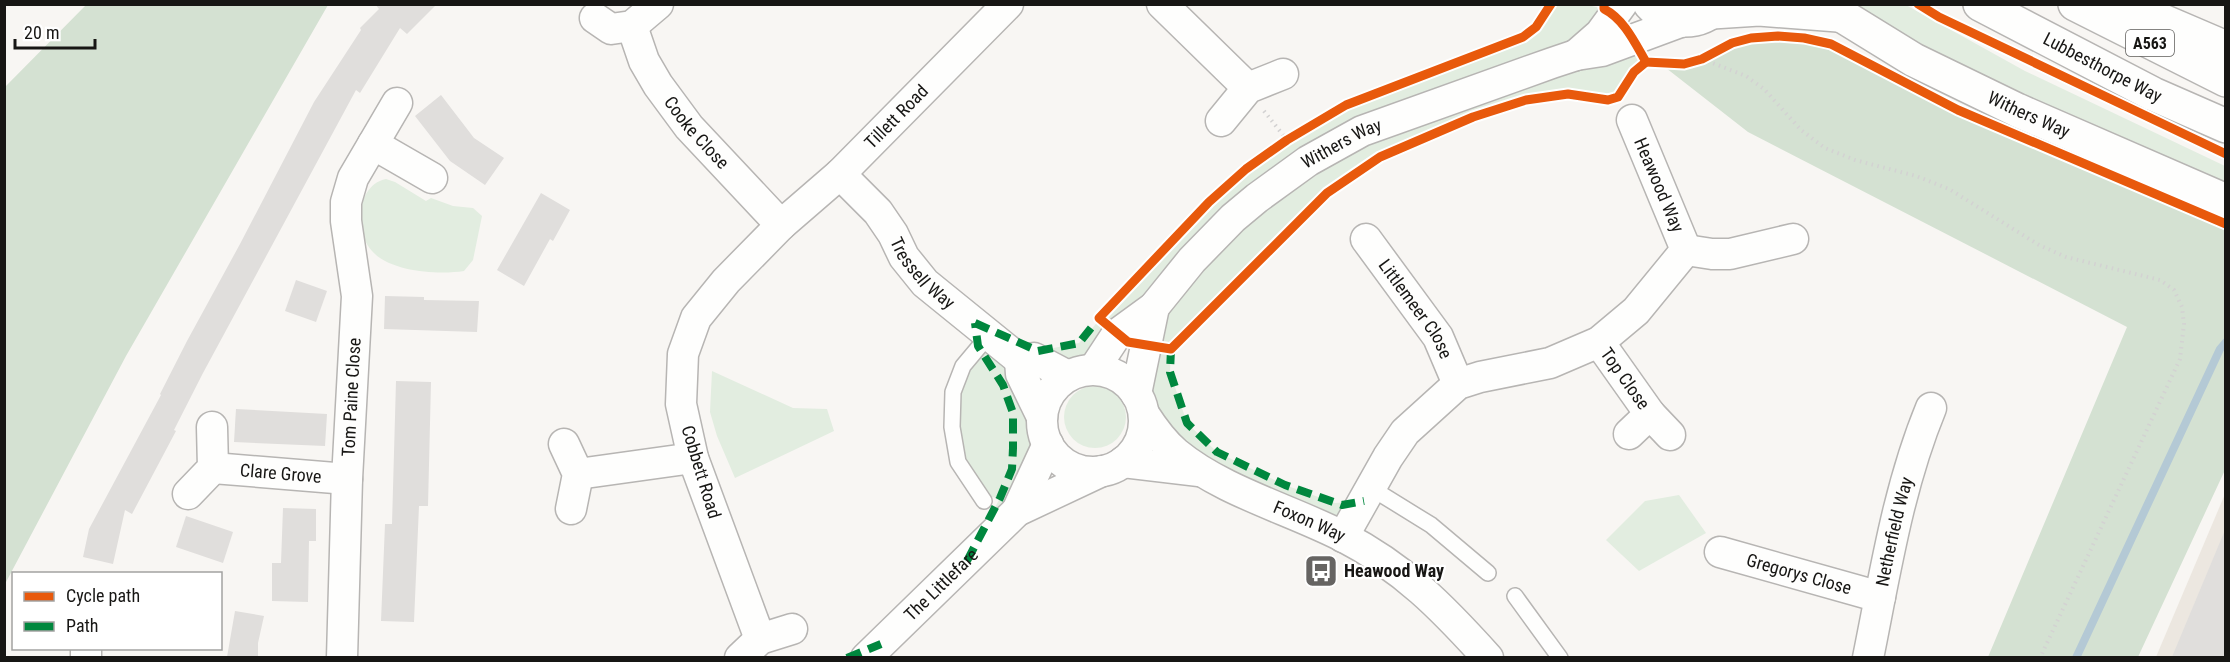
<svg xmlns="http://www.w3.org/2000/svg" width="2230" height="662" font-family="'Roboto Condensed',sans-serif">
<rect width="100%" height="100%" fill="#f8f6f3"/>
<path fill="#ece7e0" d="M2225 494V657H2156Z"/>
<g fill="#e2ede0">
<path d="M1551 5H1588L1604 9 1600 34 1633 39 1646 62 1634 72 1618 97 1608 100 1568 94 1533 99 1426 136 1380 157 1327 193 1171 349 1170 372 1187 423 1217 452 1285 485 1335 503 1364 501 1343 537 1202 471 1144 414 1153 308 1094 369 1068 376 1034 358 1048 444 967 561 1000 498 991 497 984 501 958 462 952 427 963 366 976 349 1038 351 1079 343 1158 254 1209 203 1240 174 1287 140 1346 105 1523 37 1536 27Z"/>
<path d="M1847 5H1906L2025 71 2225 166V191L2023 106Z"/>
<path d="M386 179 395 182 426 201 431 198 453 206 473 208 482 216 473 260 464 271C439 275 390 272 372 251 354 232 356 185 386 179Z"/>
<path d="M712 371 793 408 827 409 834 431 735 478 717 436 710 412Z"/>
<circle cx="1095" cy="417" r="31"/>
<path d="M1679 495 1706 533 1639 571 1606 540 1645 501Z"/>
</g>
<g fill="#d4e1d2">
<path d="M86 5H328L126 356 5 584V87Z"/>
<path d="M1778 36 1804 38 1831 44 1958 110 2225 224V470L2138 657H1988L2127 327 1748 132 1657 61 1684 64 1702 59 1732 43 1751 38Z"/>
</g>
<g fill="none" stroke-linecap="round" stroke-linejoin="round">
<path stroke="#b4c9d5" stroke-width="8" d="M2076 658 2220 349 2226 342"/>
</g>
<g fill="#e0dedc">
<path d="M375 4H437L407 34 400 28 360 93 356 90 203 373 174 430 176 431 132 514 125 510 113 564 83 557 89 529 161 395 160 394 187 341 240 244 314 102 361 30 360 28 379 9Z"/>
<path d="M441 95 474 138 504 158 485 185 450 161 415 116Z"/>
<path d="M541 193 570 210 553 241 550 239 524 286 497 270Z"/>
<path d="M296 280 327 291 316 322 285 311Z"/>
<path d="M385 296 424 297V300L479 301 477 332 384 329Z"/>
<path d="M396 381 431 382 428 506H419L414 622 381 621 385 524H392Z"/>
<path d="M236 409 327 414 325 446 234 442Z"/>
<path d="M283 508 316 509V541H309L308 602 272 601V563H281Z"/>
<path d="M186 516 233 532 223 563 176 547Z"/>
<path d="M2225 530 2226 657H2172Z"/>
<path d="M235 611 264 616 258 643V657H227Z"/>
</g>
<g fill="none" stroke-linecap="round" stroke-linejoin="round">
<defs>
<g id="lane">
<path d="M1371 488 1431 525 1488 573"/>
<path d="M984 501 958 462 952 427 953 392 963 366 989 335"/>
<path d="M1515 596 1560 658"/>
</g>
<g id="street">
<path d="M1162 4 1248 88"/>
<path d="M595 18 611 29 632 26 658 4"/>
<path id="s1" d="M632 26 644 61 658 85 689 127 781 225"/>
<path d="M1576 55 1600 34 1622 4"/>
<path d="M1221 121 1248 88 1283 74"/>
<path d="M373 144 432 178"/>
<path id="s2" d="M840 174 878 212 893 234 904 257 925 283 1020 360 1034 358 1068 376"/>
<path id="s3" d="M1366 239 1438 337 1458 384"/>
<path d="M1686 250 1712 254H1730L1793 239"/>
<path id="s4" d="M1599 342 1650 414"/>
<path d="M1020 360 1021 374 1042 417"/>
<path id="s5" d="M1094 369 1117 334 1154 307 1192 260 1233 218 1257 198 1308 161 1362 131 1552 63 1576 55 1602 51 1683 21"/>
<circle cx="1093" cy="421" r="51"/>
<path d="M1136 394 1154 307"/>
<path id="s6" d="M1144 414C1153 428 1163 442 1176 453 1222 491 1289 509 1342 536 1404 568 1442 607 1488 658"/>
<path d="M1629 434 1650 414 1670 435"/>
<path d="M564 444 578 474 571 509"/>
<path d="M1123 462 1199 471"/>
<path id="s7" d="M213 468 347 479"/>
<path d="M578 474 693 458"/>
<path d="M188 494 213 468 212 427"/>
<path d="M1017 511 1048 444"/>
<path d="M1343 537 1388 457 1405 432 1458 384 1480 377 1550 363 1599 342 1636 311 1686 250 1632 120"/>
<path id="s8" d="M1720 552 1880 597"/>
<path id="s9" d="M760 639 693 458 681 404 683 354 696 318 726 281 781 225 840 174 1008 4"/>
<path d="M86 658V648"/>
<path id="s10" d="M342 658 347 479 357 296 346 221V202L353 178 397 103"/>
<path d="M740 658 760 639 792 629"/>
<path id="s11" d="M866 658 1017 511 1102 471"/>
<path id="s12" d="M1868 658C1885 574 1898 488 1931 408"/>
</g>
<g id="secondary">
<path d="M1650 4C1670 26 1700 25 1720 4"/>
<path id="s13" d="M1823 4 1914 60 2017 110 2226 201"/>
<path d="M1712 12 1759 9 1838 15"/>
</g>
<g id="highway">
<path id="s14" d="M1980 4 2153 94 2226 126"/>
<path d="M2075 4 2226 80"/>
<path d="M2123 4 2226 48"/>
</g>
</defs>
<use href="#lane" stroke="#b7b5b3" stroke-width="18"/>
<use href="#street" stroke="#b7b5b3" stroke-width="33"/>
<use href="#secondary" stroke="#b7b5b3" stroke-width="36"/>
<use href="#highway" stroke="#b7b5b3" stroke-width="36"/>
<g stroke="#d3d2d2" stroke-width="4" stroke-dasharray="1.5 4.5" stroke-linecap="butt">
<path d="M1702 59 1746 76 1764 89 1801 130 1825 148 1855 160 1916 176 1949 189 2039 245 2066 257 2160 280 2174 290 2182 307 2184 324 2180 359 2040 658"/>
<path d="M1264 111 1287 140"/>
</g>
<use href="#lane" stroke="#fefefd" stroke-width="15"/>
<use href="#street" stroke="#fefefd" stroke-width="30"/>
<use href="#secondary" stroke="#fefefd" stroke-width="33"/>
<use href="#highway" stroke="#fefefd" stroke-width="33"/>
<g stroke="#00873e" stroke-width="8" stroke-dasharray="15 8" stroke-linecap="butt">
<path d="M975 323 1038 351 1079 343 1099 318"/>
<path d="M1171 349 1170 372 1187 423 1217 452 1285 485 1342 505 1364 501"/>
<path d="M967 561 1000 498 1012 469 1013 448V413L1003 385 978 346 975 323"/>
<path d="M847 658 881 644"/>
</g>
<defs>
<g id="cycleway">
<path d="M1551 4 1536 27 1523 37 1346 105 1287 140 1246 169 1209 202 1099 318 1128 342 1171 349 1327 193 1380 157 1473 117 1526 100 1568 94 1608 100 1618 97 1634 72 1646 62"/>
<path d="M1604 4V9C1624 19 1635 43 1646 62L1684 64 1702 59 1732 43 1751 38 1778 36 1804 38 1831 44 1958 110 2226 224"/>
<path d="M1918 4 1939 17 2226 154"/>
</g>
</defs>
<use href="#cycleway" stroke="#fff" stroke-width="13"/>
<use href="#cycleway" stroke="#e8590c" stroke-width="9"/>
</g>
<defs>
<symbol id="bus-square" viewBox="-11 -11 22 22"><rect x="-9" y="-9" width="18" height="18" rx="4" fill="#666462" stroke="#fff"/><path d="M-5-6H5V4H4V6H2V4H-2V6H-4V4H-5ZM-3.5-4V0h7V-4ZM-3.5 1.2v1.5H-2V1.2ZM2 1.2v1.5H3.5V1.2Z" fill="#fff"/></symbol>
</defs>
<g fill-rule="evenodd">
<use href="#bus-square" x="1302" y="552" width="38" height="38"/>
</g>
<g text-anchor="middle" stroke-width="4.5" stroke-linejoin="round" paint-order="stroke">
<rect fill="#fff" stroke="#5d5c5a" stroke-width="1.5" x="2126" y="30" width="48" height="26" rx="4.5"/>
<g font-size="16" font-weight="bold" fill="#171614">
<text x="2150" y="49">A563</text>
</g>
<g font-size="18" fill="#171614" stroke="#fff">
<text dy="6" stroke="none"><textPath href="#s14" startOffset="138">Lubbesthorpe Way</textPath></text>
<text dy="6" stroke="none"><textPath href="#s13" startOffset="234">Withers Way</textPath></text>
<text dy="6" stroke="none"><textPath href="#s9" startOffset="621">Tillett Road</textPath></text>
<text dy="6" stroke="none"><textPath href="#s1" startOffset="126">Cooke Close</textPath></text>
<text dy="6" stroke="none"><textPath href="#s5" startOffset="339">Withers Way</textPath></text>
<text transform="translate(1659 185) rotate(67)" y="6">Heawood Way</text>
<text dy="6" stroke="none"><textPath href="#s2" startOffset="130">Tressell Way</textPath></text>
<text dy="6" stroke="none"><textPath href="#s3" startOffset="86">Littlemeer Close</textPath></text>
<text dy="6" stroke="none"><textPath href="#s4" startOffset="45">Top Close</textPath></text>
<text dy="6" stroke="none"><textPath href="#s10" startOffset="261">Tom Paine Close</textPath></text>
<text transform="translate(701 472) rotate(73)" y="6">Cobbett Road</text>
<text dy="6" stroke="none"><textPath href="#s7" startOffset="68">Clare Grove</textPath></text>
<text dy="6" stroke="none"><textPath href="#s6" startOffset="201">Foxon Way</textPath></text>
<text dy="6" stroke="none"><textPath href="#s12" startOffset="129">Netherfield Way</textPath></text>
<text dy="6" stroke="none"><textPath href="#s8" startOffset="82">Gregorys Close</textPath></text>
<text dy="6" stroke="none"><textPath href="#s11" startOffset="105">The Littlefare</textPath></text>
</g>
<g font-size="18" font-weight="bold" fill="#171614" stroke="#fff" text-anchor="start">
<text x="1344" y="577">Heawood Way</text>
</g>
</g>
<rect width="2230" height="662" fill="none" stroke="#171614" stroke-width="12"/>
<rect x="12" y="572" width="210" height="78" fill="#ffffff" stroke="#a2a2a1" stroke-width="1.5"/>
<rect x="24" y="592" width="30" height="9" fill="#e8590c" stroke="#a2a2a1" stroke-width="1.5"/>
<text x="66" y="602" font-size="18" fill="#171614">Cycle path</text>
<rect x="24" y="622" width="30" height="9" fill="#00873e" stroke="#a2a2a1" stroke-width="1.5"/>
<text x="66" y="632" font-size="18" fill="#171614">Path</text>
<path d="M15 39v9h80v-9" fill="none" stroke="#171614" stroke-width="3"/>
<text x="24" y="39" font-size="18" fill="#171614" stroke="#ffffff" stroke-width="4.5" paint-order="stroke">20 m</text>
</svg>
